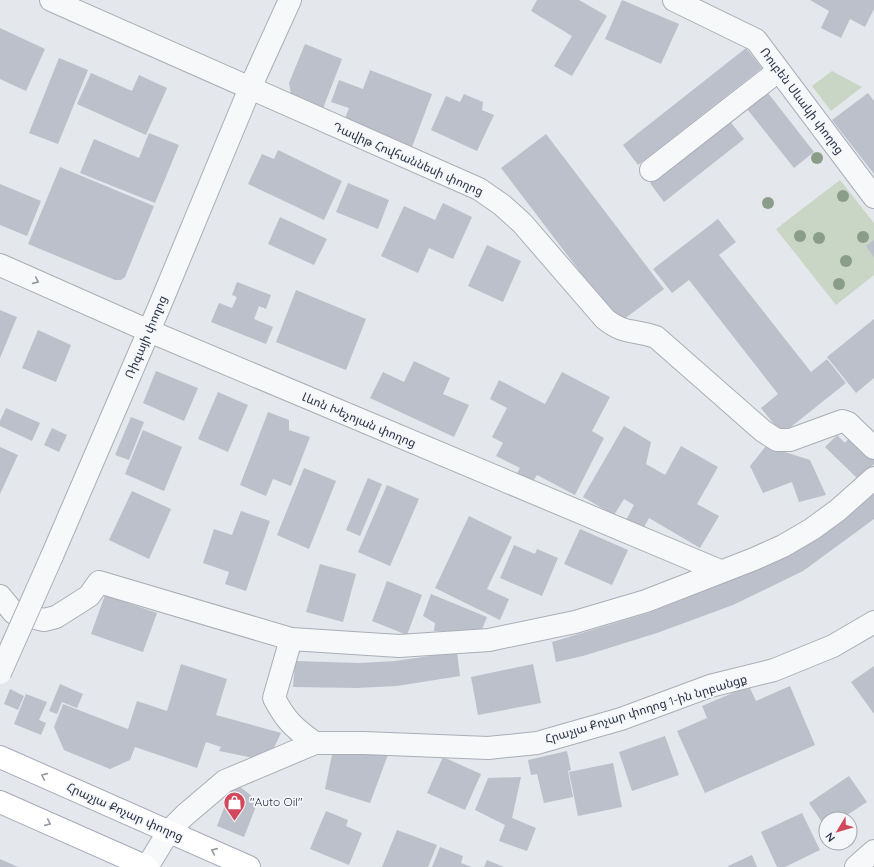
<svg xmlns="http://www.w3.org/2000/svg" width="874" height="867" font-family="Quicksand,'Noto Sans Armenian',sans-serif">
<rect width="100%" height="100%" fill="#e4e7ec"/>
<g fill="#c9d6c5">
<path d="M832 71 862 87 831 111 812 86Z"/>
<path d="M840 180 874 223V275L836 305 776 229Z"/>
</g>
<g fill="#bbc0ca">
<path d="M537 0H579L607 16 572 76 554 66 572 36 531 11Z"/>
<path d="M622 0 679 24 661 64 605 39Z"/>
<path d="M810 0H874V9L865 27 850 19 841 38 821 28 829 11Z"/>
<path d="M0 28 45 49 26 91 0 79Z"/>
<path d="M305 44 342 59 322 111 292 99 289 83Z"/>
<path d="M746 48 762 68 638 165 623 145Z"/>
<path d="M59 58 88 70 58 144 29 133Z"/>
<path d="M370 70 432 94 412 147 344 121 349 108 331 102 339 80 363 89Z"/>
<path d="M91 73 132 91 139 75 167 88 146 135 77 104Z"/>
<path d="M768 93 814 152 794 168 747 109Z"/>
<path d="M868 93 874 101V174L832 120Z"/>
<path d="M464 94 483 102 482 110 494 115 477 151 431 130 446 96 460 102Z"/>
<path d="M729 120 744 139 664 202 650 183Z"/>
<path d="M149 133 179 145 155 203 80 173 94 139 139 158Z"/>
<path d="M546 134 664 289 619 323 501 168Z"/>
<path d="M278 150 342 181 324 220 248 184 262 154 274 159Z"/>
<path d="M60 167 154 206 125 277 121 280H115L28 244Z"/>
<path d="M348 183 389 200 378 229 336 212Z"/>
<path d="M0 184 41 201 27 236 0 225Z"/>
<path d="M443 203 472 217 453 259 429 248 418 273 381 256 404 206 435 220Z"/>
<path d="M280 217 327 239 314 265 268 244Z"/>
<path d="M718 219 736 242 719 255 811 372 827 359 846 383 782 434 761 408 778 394 689 280 672 293 653 269Z"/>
<path d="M874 240V257L866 246Z"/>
<path d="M487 245 521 261 503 302 468 286Z"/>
<path d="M237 282 271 295 266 309 259 306 254 319 273 327 266 344 211 322 219 303 232 308 237 297 232 295Z"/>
<path d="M296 290 366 319 346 370 276 342Z"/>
<path d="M0 310 17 317 0 358Z"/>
<path d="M874 319V378L856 393 827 357Z"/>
<path d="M38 330 71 345 56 382 22 368Z"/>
<path d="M414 361 450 378 443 394 469 405 454 437 370 398 383 372 404 382Z"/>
<path d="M156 371 198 388 184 421 143 403Z"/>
<path d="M562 372 610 397 592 431 604 438 575 495 537 475 532 483 516 475 520 468 496 456 503 443 492 437 507 408 490 399 499 380 545 404Z"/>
<path d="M218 392 248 405 228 452 198 439Z"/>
<path d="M6 408 40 423 32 441 0 426V421Z"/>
<path d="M268 412 289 420V430L310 437 291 486 273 479 266 496 240 485Z"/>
<path d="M131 417 144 422 129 460 115 455Z"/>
<path d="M624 426 651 442 646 464 665 475 681 446 718 467 697 504 719 516 700 548 649 518 642 531 625 522 634 505 624 499 614 515 583 497Z"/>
<path d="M52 428 67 435 59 452 44 445Z"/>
<path d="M143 430 182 447 164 491 125 474Z"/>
<path d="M837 435 845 443 852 435 874 456V464L859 480 825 447Z"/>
<path d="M766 446 810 460 826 495 799 502 792 482 763 493 750 466Z"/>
<path d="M0 447 18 455 0 494Z"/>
<path d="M304 468 336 481 309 549 277 535Z"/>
<path d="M368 478 382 484 360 536 346 530Z"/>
<path d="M387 485 419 499 390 566 358 552Z"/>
<path d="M874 488V519L803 571 733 605 657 633 583 656 556 662 552 642 648 613 724 583 789 551Z"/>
<path d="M132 491 171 509 149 559 109 540Z"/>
<path d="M241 511 270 521 246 591 225 584 229 572 203 563 214 529 232 535Z"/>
<path d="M469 516 512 537 487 589 509 599 500 620 435 588Z"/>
<path d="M580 529 628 550 612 585 564 564Z"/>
<path d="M514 545 535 554 537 549 558 558 542 596 500 578Z"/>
<path d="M320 564 356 574 343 622 306 612Z"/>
<path d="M387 581 422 595 407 635 372 621Z"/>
<path d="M431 594 487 617 481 632 434 631 435 623 423 616Z"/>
<path d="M105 595 157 613 143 652 91 634Z"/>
<path d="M457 652 460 676 397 686 357 688 293 687 295 661 359 663 395 661Z"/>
<path d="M181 664 227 679 216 715 281 733 271 754 259 759 219 751 221 747 206 742 197 768 135 747 130 760 110 769 64 750 54 727 63 704 128 729 137 701 167 711Z"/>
<path d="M533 664 541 703 478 715 471 677Z"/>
<path d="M874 666V714L851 682Z"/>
<path d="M60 684 83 694 77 708 62 702 57 714 49 711Z"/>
<path d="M749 686 756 701 790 686 815 745 705 793 677 731 707 718 702 706Z"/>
<path d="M10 689 24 696 18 710 4 704Z"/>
<path d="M26 694 47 702 39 720 46 723 41 735 14 724Z"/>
<path d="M665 736 679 775 632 791 619 752Z"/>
<path d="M333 750 389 752 370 803 325 789Z"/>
<path d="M567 751 571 770 568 771 573 797 544 803 537 774 531 775 528 760Z"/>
<path d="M443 757 481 774 465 810 427 793Z"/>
<path d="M613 763 622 807 578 816 569 772Z"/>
<path d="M849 776 867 802 841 819H826V828L809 803Z"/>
<path d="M521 777 512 818 536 828 527 851 499 841 505 825 475 810 488 778Z"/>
<path d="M234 782 258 801 244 837 217 826Z"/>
<path d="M326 811 348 820 346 826 362 833 349 865 310 849Z"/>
<path d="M802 813 820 850 785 867H777L761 832Z"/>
<path d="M397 830 437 845 428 867H382Z"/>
<path d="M440 847 463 856 461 863 472 867H432Z"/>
<path d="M752 855 757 867H729L728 866Z"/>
<path d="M0 859 18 867H0Z"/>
<path d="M487 860 504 867H484Z"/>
</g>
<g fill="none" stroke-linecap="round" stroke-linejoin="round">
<defs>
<g id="minor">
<path d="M51 0 479 189 502 205 522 223 605 319C625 335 634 329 656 337L763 431 777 440H790L842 421 848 423 874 448"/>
<path d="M674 0 756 40 874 197"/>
<path d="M651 170 778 71"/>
<path d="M0 265 149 331 720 571"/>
<path d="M52 556 160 305 250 88 290 0"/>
<path d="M0 596 14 613 44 620 56 617 89 596 99 582 291 639 399 646 489 640 575 622 646 601 754 559 783 546 812 529 838 510 874 478"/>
<path d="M291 639 274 698C286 721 294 728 315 743"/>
<path d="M147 867 169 831 185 815 225 781 315 743H364L488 748 537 743 621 719 710 686 774 670 833 646 874 622"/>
<path d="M856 867 874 851"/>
</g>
<g id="major">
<path d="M0 757 249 867"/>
<path d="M0 802 147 867"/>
</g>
</defs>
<use href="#minor" stroke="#a9aeb7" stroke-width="24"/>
<use href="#major" stroke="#a3abb8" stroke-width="24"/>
<use href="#minor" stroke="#f7f8fa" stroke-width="22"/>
<use href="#major" stroke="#fff" stroke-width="22"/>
<defs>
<path id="minor-bridge" d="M0 673 52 556"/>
</defs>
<use href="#minor-bridge" stroke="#a9aeb7" stroke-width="24" stroke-linecap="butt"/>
<use href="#minor-bridge" stroke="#f7f8fa" stroke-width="22"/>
</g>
<g fill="#899d89">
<circle cx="817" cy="158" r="6"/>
<circle cx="843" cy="196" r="6"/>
<circle cx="768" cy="203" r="6"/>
<circle cx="800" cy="236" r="6"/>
<circle cx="863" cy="237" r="6"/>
<circle cx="819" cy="238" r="6"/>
<circle cx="846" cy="261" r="6"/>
<circle cx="839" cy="284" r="6"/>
</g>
<defs><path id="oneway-chevron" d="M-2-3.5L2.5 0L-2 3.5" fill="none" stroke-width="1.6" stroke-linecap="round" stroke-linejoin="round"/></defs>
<use stroke="#9196a0" href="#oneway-chevron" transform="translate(36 281) rotate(24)"/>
<g stroke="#959aa2">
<use href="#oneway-chevron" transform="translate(44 776) rotate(-156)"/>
<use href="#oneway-chevron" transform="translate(48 823) rotate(24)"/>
<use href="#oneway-chevron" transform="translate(214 851) rotate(-156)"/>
</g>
<defs>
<symbol id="shop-pin" viewBox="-11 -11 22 30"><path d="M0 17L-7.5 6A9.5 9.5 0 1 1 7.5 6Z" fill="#d1495b" stroke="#f4f6f9"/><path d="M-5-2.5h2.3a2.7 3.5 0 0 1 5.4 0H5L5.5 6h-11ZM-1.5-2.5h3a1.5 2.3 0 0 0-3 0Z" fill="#fff"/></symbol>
</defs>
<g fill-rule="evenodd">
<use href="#shop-pin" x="222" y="790" width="25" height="34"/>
</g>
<g text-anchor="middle" stroke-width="3.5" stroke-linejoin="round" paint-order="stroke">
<g font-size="12" fill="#2b3445" stroke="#f4f6f9">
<text transform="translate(802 101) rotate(53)" y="4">Ռուբեն Սևակի փողոց</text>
<text transform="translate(408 159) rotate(24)" y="4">Դավիթ Հովհաննեսի փողոց</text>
<text transform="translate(146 337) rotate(-67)" y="4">Ռիգայի փողոց</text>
<text transform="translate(359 420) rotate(23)" y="4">Լևոն Խեչոյան փողոց</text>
<text transform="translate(646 709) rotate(-17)" y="4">Հրաչյա Քոչար փողոց 1-ին նրբանցք</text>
<text transform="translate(125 812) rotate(24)" y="4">Հրաչյա Քոչար փողոց</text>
</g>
<g font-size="12" fill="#2b3445" stroke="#f4f6f9" text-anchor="start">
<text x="250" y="806">"Auto Oil"</text>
</g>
</g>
<g transform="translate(838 831) rotate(232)"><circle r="19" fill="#f4f6f9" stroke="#a4a8b1"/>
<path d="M0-3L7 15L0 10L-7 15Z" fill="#d1495b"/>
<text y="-6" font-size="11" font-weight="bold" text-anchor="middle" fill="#2b3445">N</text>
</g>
</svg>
